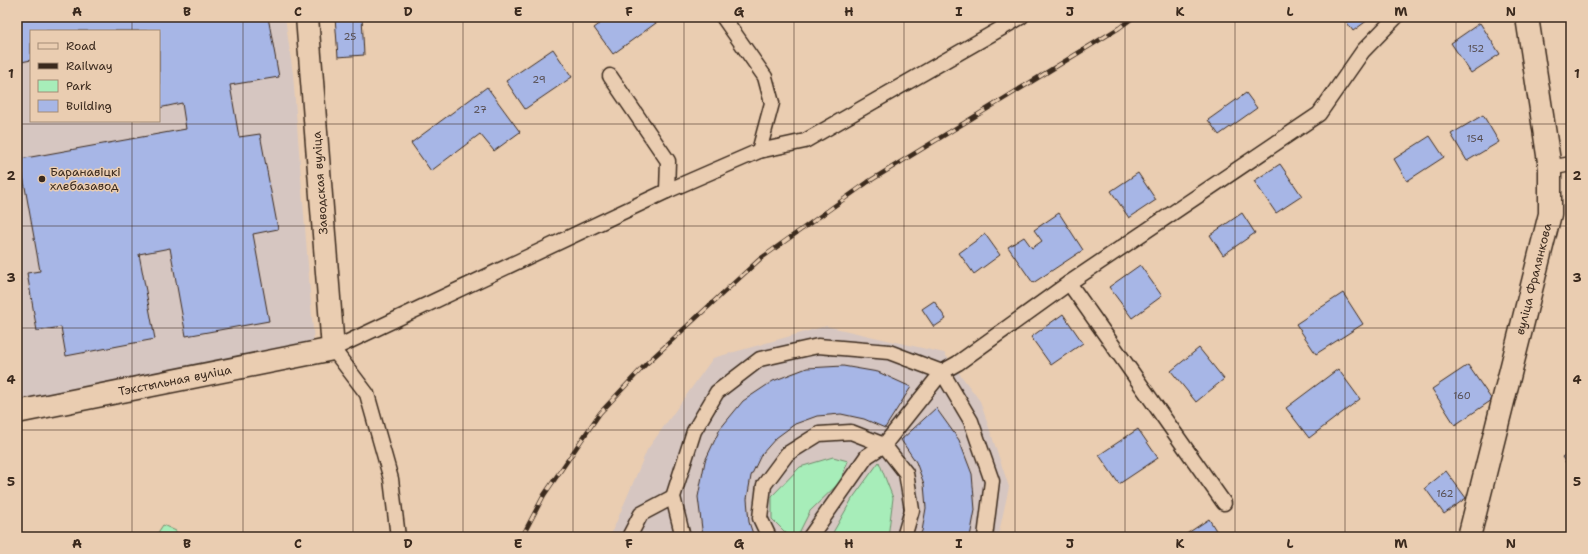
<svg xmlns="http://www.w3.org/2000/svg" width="1588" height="554" font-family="'Shantell Sans',sans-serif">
<rect width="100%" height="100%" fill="#eacdb1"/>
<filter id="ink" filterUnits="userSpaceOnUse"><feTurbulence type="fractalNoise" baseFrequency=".025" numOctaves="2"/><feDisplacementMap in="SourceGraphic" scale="8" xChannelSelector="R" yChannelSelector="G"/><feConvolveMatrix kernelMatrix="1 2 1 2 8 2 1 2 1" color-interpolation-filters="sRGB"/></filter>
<g filter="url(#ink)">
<g fill="#d6c6c1" fill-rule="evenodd">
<path d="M17 17H285L293 74 314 342 17 400ZM31 31H159V121H31Z"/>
<path d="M826 326 944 353 980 401 1009 487 998 537H610L647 450 713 358Z"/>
</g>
<g fill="#a7edb9" stroke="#718c6c">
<path d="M833 457 848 461 840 482 810 511 797 537H790L772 519V496L800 467Z"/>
<path d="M879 462 893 498 888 537H828L831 536 852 499Z"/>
<path d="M163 525 176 531 177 537H155Z"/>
</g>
<g fill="#a7b6e6" stroke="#3b2a1e">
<path d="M17 17H268L279 77 230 85 239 137 260 134 278 229 253 234 269 321 186 336 170 248 139 254 155 339 66 356 61 327 37 331 27 273 40 271 20 159 186 129 182 103 159 108V31H31V60L17 63Z"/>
<path d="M335 17H362L364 55 338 57Z"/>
<path d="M609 17H663V18L613 54 594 28Z"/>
<path d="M1343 17H1372L1353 31Z"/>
<path d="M1480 23 1500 54 1471 73 1451 43Z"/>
<path d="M553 49 572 77 525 109 506 81Z"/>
<path d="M487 87 520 132 494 151 480 134 431 171 411 143Z"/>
<path d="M1246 93 1257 108 1219 135 1208 120Z"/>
<path d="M1483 115 1499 142 1467 161 1451 134Z"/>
<path d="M1430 136 1444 157 1407 181 1394 159Z"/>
<path d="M1280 164 1302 196 1276 213 1254 181Z"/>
<path d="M1138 173 1156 200 1129 218 1111 191Z"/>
<path d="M1059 213 1083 250 1033 283 1008 247 1024 237 1032 248 1042 241 1034 230Z"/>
<path d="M1242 213 1255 233 1223 255 1210 235Z"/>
<path d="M985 234 1000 255 974 274 959 253Z"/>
<path d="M1140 265 1162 296 1132 318 1109 287Z"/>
<path d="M1343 293 1363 324 1316 354 1296 324Z"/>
<path d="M934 301 946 319 934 327 922 309Z"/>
<path d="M1063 314 1083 343 1051 365 1031 337Z"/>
<path d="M1199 348 1224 379 1196 402 1171 371Z"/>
<path d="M1468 365 1492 400 1455 425 1432 389Z"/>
<path d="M843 366 878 372 911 387 885 428 864 419 841 414 817 416 795 424 776 438 761 455 751 476 747 499 749 522 754 537H703L698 497 705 461 720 429 743 401 773 381 807 368Z"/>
<path d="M1338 369 1360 399 1309 438 1286 408Z"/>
<path d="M936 408 959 440 972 474 975 510 970 537H919L922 531 926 508 924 484 916 462 901 440Z"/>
<path d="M1138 429 1158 458 1119 484 1099 455Z"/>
<path d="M1571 450V470L1562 457Z"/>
<path d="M1446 471 1466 498 1444 514 1425 488Z"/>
<path d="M1209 519 1220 537H1182Z"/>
</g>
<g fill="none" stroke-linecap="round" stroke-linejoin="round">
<defs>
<g id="service">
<path d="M723 17 765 77 772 103 759 151"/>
<path d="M610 76 668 161 667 191"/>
<path d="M1550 168 1571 164"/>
<path d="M1069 283 1224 503"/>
<path d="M398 537 391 479 367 394 333 349 667 191 759 151 805 141 1021 17"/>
<path d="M629 537 641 514 673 497"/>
<path d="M683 537 673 497 694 431 717 392 760 359 818 346 889 352 942 372 971 421 992 481 985 537"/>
<path d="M769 537 760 518 764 485 787 454 819 434 851 432 884 445 906 473 912 510 904 537"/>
<path d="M810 537 867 456 884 445 942 372 958 363 1069 283 1319 114 1363 51 1396 17"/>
</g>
<g id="minor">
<path id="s1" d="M17 412 333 349 307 17"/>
<path id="s2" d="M1469 537 1550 214V168L1527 17"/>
</g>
</defs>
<use href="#service" stroke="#3b2a1e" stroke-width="17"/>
<use href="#minor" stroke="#3b2a1e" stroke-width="25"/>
<use href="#service" stroke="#eacdb1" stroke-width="14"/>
<use href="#minor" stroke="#eacdb1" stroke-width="22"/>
<defs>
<path id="rail" d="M522 537 544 495 600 413 646 364 760 259 868 182 1119 28 1134 17"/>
</defs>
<use href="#rail" stroke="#3b2a1e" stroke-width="4.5"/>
<use href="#rail" stroke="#eacdb1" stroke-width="3" stroke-dasharray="9" stroke-linecap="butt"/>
</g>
</g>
<path fill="none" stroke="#3b2a1e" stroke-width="1" stroke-opacity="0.55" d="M132 17V31M243 17V537M353 17V537M463 17V537M573 17V537M684 17V537M794 17V537M904 17V537M1015 17V537M1125 17V537M1235 17V537M1345 17V537M1456 17V537M132 121V537M17 124H1571M17 226H1571M17 328H1571M17 430H1571"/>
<circle fill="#3b2a1e" stroke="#eacdb1" stroke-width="1.5" cx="42" cy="179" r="4"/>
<g text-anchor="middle" stroke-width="3" stroke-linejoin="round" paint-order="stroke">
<g font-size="10" fill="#564d50">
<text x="350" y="40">25</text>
<text x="1476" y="52">152</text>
<text x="539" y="83">29</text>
<text x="480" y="113">27</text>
<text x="1475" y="142">154</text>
<text x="1462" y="399">160</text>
<text x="1445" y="497">162</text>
</g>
<g font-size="12" fill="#3b2a1e" stroke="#eacdb1" text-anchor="start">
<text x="50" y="176">Баранавіцкі<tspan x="50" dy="14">хлебазавод</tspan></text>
</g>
<g font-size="12" fill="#3b2a1e" stroke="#eacdb1">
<text transform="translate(320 183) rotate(-94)" y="4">Заводская вуліца</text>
<text dy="4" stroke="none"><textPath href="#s2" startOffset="266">вуліца Фралянкова</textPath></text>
<text dy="4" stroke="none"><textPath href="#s1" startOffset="161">Тэкстыльная вуліца</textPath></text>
</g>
</g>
<rect width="1588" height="554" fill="none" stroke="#eacdb1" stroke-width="44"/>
<rect x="30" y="30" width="130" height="92" fill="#eacdb1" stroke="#a48c76"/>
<rect x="38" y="43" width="20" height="6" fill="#eacdb1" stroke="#a48c76"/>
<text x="66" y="50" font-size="12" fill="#3b2a1e">Road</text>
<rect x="38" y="63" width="20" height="6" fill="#3b2a1e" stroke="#a48c76"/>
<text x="66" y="70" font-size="12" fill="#3b2a1e">Railway</text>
<rect x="38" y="80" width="20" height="12" fill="#a7edb9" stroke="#a48c76"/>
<text x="66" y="90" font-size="12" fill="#3b2a1e">Park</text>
<rect x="38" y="100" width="20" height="12" fill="#a7b6e6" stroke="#a48c76"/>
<text x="66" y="110" font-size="12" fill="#3b2a1e">Building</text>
<rect x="22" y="22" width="1544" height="510" fill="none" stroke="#3b2a1e" stroke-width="1.5"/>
<g font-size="13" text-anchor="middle" font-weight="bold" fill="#3b2a1e">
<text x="77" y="16">A</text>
<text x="187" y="16">B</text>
<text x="298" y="16">C</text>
<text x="408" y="16">D</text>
<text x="518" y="16">E</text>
<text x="629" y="16">F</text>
<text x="739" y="16">G</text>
<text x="849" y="16">H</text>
<text x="959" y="16">I</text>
<text x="1070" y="16">J</text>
<text x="1180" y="16">K</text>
<text x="1290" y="16">L</text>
<text x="1401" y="16">M</text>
<text x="1511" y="16">N</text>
<text x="11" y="78">1</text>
<text x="1577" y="78">1</text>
<text x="11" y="180">2</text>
<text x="1577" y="180">2</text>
<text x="11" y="282">3</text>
<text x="1577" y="282">3</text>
<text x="11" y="384">4</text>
<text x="1577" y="384">4</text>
<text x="11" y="486">5</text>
<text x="1577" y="486">5</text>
<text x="77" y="548">A</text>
<text x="187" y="548">B</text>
<text x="298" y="548">C</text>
<text x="408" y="548">D</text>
<text x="518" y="548">E</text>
<text x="629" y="548">F</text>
<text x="739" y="548">G</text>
<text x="849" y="548">H</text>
<text x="959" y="548">I</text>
<text x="1070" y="548">J</text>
<text x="1180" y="548">K</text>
<text x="1290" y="548">L</text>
<text x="1401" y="548">M</text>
<text x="1511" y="548">N</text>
</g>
</svg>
